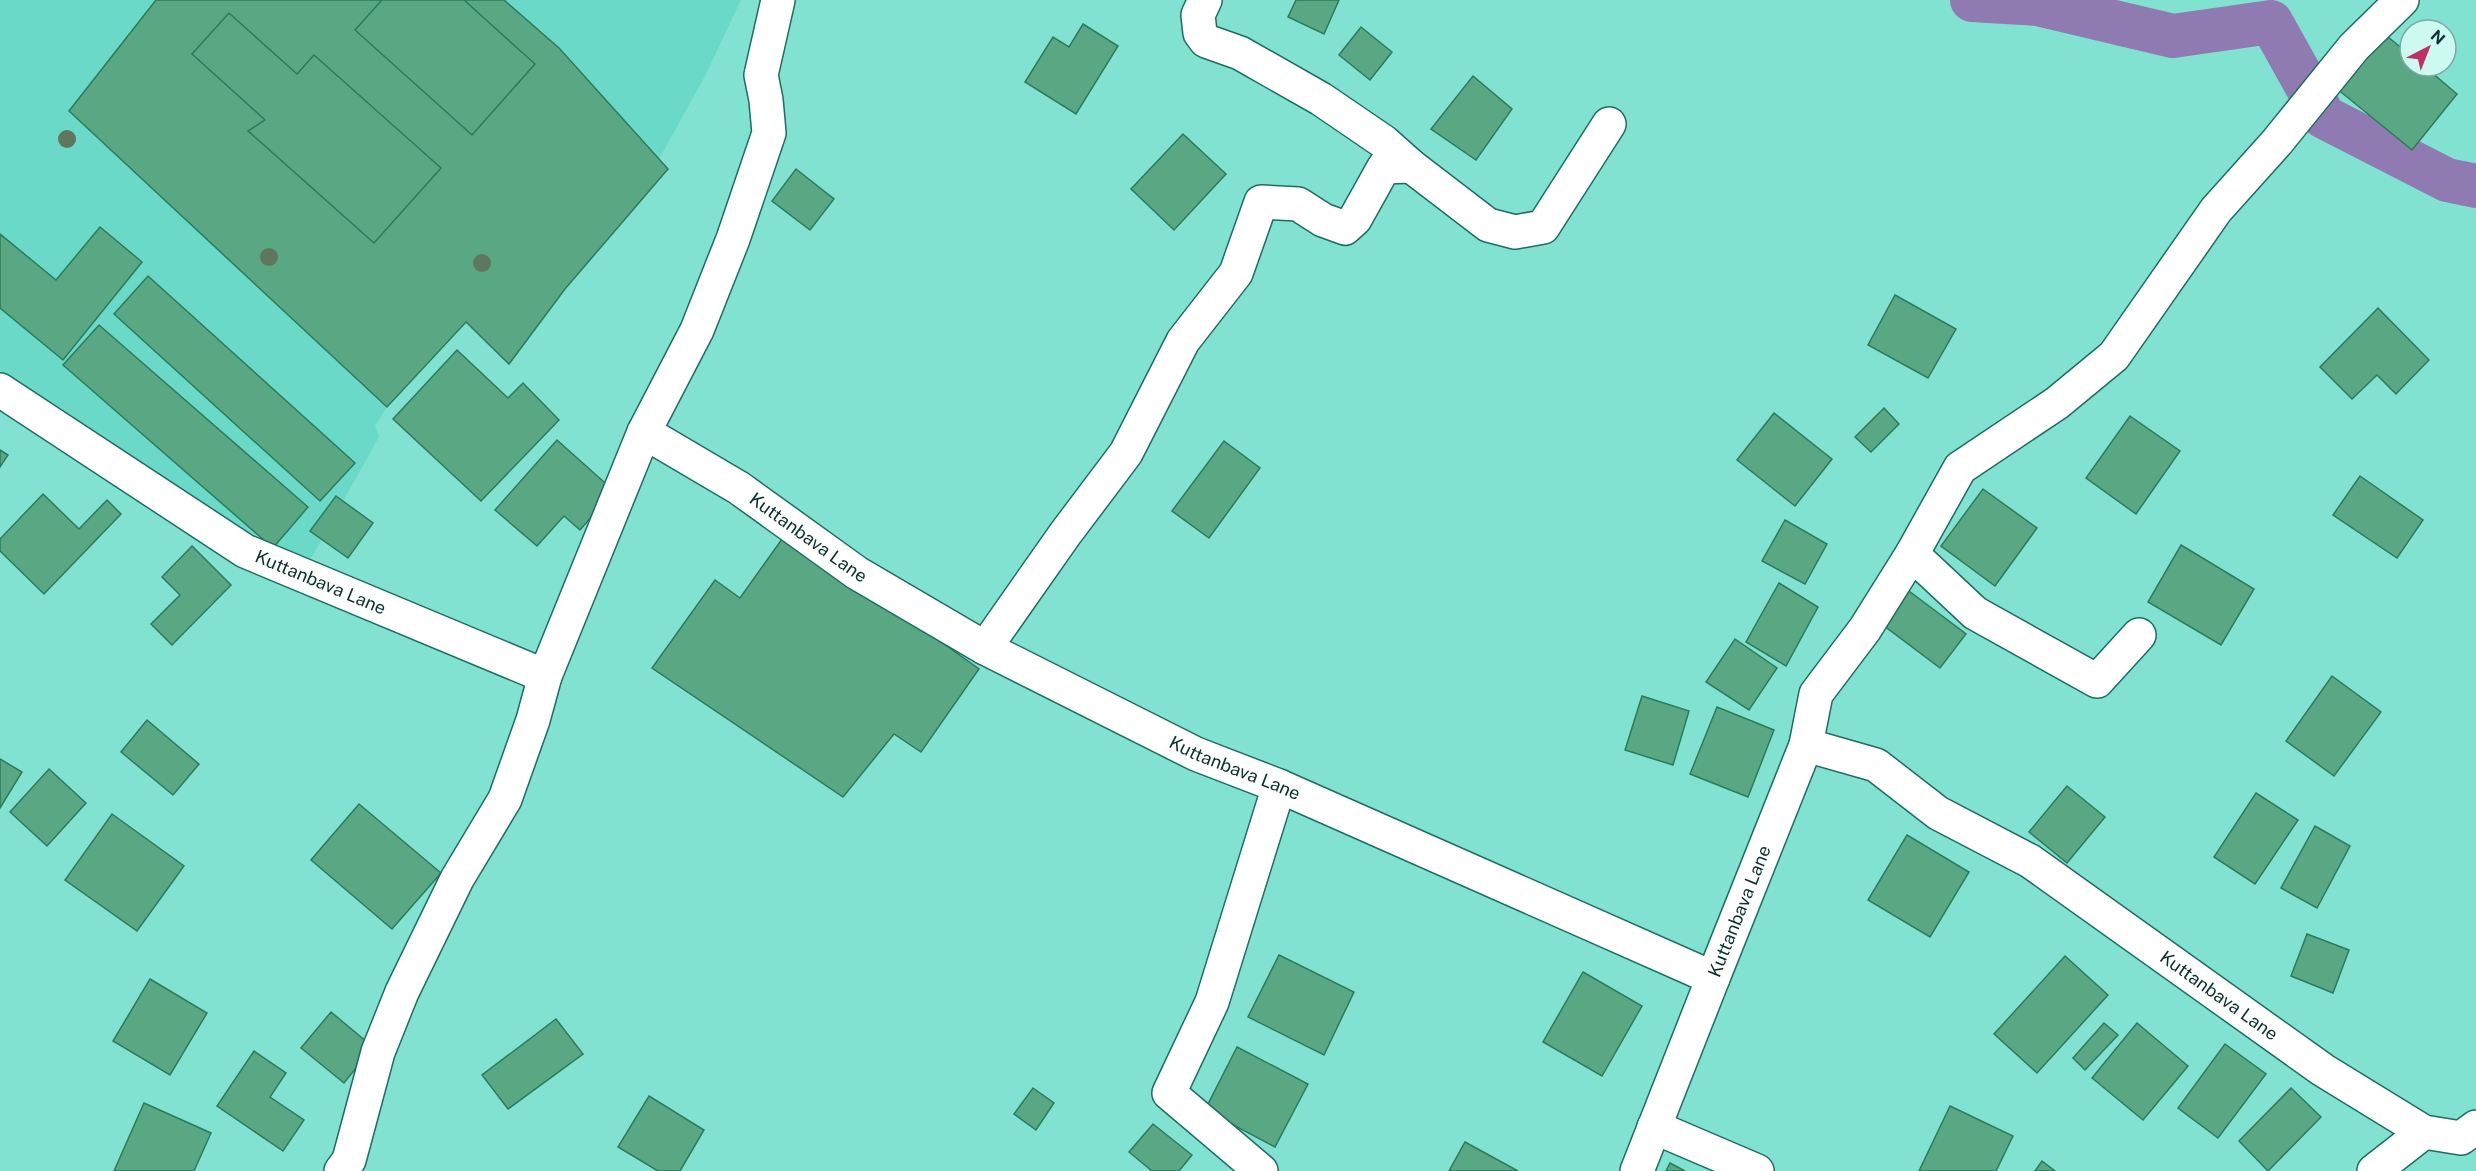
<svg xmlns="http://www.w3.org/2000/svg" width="2476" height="1171" font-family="'Public Sans',sans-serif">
<rect width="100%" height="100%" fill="#81e2d2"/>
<g fill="#6ad9c8">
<path d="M0 0H155L70 112 150 183 387 407 375 426 379 437 308 564 182 496 61 408 0 371Z"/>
<path d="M504 0H741L705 76 659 159Z"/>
</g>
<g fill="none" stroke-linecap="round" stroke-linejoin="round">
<path stroke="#907ab2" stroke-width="44" d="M1972 0 2038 4 2173 36 2271 22 2324 117 2447 180 2476 186"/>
</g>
<g fill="#59a783" stroke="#2b7c5a" stroke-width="1.5">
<path d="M156 0H504L559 48 668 169 565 289 509 364 466 322 387 407 69 111Z"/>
<path d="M382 0H464L535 64 472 135 355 30Z"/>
<path d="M1296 0H1339L1324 34 1288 17Z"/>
<path d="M229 13 297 74 314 55 441 168 374 243 248 131 265 120 192 54Z"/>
<path d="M1083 24 1118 46 1076 114 1025 82 1053 37 1069 47Z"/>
<path d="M1361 27 1392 52 1370 80 1339 55Z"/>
<path d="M2382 32 2410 55V66H2424L2457 94 2412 150 2336 88Z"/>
<path d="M1473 76 1512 109 1476 160 1431 129Z"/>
<path d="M1183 134 1226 174 1174 230 1131 189Z"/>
<path d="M796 169 834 199 810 230 772 201Z"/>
<path d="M100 227 142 262 63 360 0 308V234L56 280Z"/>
<path d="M148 276 355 463 320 501 114 314Z"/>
<path d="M1895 295 1956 329 1928 378 1868 345Z"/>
<path d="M2378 308 2429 360 2396 394 2377 375 2352 399 2320 367Z"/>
<path d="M99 325 308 507 273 548 63 365Z"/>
<path d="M457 350 508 398 523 383 559 420 481 501 393 419Z"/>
<path d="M1884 408 1899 424 1871 452 1855 437Z"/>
<path d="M1774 413 1832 459 1795 506 1737 460Z"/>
<path d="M2130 416 2180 451 2136 514 2086 478Z"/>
<path d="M557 440 614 491 580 530 564 516 537 546 495 510Z"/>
<path d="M1224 441 1260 468 1209 538 1172 511Z"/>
<path d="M0 450 8 455 0 467Z"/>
<path d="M2360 476 2423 520 2397 558 2333 515Z"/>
<path d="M1983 489 2037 528 1995 586 1941 546Z"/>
<path d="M43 494 79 529 107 500 121 514 44 594 0 551V539Z"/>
<path d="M336 496 373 523 348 558 310 531Z"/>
<path d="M1785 520 1827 544 1805 584 1762 561Z"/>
<path d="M787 532 979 669 921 752 894 734 843 797 652 668 715 580 740 598Z"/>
<path d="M2181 545 2254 589 2221 645 2148 602Z"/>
<path d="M192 546 231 585 172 645 151 624 180 595 162 577Z"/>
<path d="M1779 583 1818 607 1786 666 1746 642Z"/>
<path d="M1909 591 1966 634 1940 668 1883 625Z"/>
<path d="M1735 639 1777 668 1749 710 1706 682Z"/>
<path d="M2332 676 2381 712 2334 776 2286 741Z"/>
<path d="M1642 696 1689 711 1673 765 1625 750Z"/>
<path d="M1717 707 1774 730 1748 797 1690 774Z"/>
<path d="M147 720 199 764 173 795 121 752Z"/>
<path d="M0 759 22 772 0 808Z"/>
<path d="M49 769 86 803 47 846 10 812Z"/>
<path d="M2067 786 2105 817 2067 863 2029 832Z"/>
<path d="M2256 793 2298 820 2255 884 2214 857Z"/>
<path d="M359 804 441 873 392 929 311 860Z"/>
<path d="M112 814 184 866 137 931 65 880Z"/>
<path d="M2315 826 2350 846 2317 908 2281 888Z"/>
<path d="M1907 835 1969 872 1930 937 1868 900Z"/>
<path d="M2307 934 2349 950 2333 993 2291 976Z"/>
<path d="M1279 955 1354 992 1324 1055 1248 1017Z"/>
<path d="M2065 956 2108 995 2037 1073 1994 1034Z"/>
<path d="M1583 972 1642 1006 1602 1076 1543 1042Z"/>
<path d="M150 979 207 1013 170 1075 113 1041Z"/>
<path d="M331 1012 373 1047 344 1083 301 1048Z"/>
<path d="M556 1019 583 1054 508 1109 482 1075Z"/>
<path d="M2104 1023 2118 1035 2085 1070 2073 1058Z"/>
<path d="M2137 1023 2188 1066 2143 1120 2092 1078Z"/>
<path d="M2225 1044 2266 1074 2218 1138 2178 1108Z"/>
<path d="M1237 1047 1308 1084 1275 1147 1205 1110Z"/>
<path d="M254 1051 286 1073 270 1097 304 1120 283 1151 217 1106Z"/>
<path d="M1033 1088 1054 1103 1036 1130 1014 1114Z"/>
<path d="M2291 1088 2321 1117 2268 1171 2239 1141Z"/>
<path d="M649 1096 704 1130 680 1171H658L618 1147Z"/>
<path d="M144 1103 211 1133 194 1171H114Z"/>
<path d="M1950 1106 2013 1136 1996 1171H1919Z"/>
<path d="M1153 1124 1192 1155 1179 1171H1152L1129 1152Z"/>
<path d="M1465 1142 1518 1171H1449Z"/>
<path d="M2042 1161 2055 1171H2035Z"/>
<path d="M1670 1163 1685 1171H1666Z"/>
</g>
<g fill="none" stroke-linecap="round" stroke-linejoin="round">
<defs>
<g id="minor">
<path d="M1205 0 1198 15 1200 33 1206 41 1240 53 1321 99 1384 142 1411 166 1488 225 1515 232 1543 227 1609 124"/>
<path d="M644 432 697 330 733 239 769 133 766 100 761 75 778 0"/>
<path d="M1912 554 1975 613 2097 681 2139 635"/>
<path d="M985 648 1065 534 1126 453 1183 341 1236 273 1261 202 1298 204 1323 220 1345 228 1355 219 1384 167 1411 166"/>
<path d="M1806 745 1816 694 1865 629 1912 554 1960 468 2057 403 2114 356 2216 210 2277 142 2354 47 2402 0"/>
<path d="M1654 1127 1757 1171"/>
<path d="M1261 1171 1169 1093 1212 1002 1279 786"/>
<path d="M1637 1171 1713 978"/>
<path d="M2374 1171 2424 1132"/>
</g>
<g id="tertiary">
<path id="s1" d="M0 390 245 551 545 676 644 432 739 488 857 573 985 648 1196 754 1279 786 1713 978 1806 745 1876 765 1938 813 2030 861 2323 1070 2424 1132 2461 1138 2476 1127"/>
<path d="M341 1171 349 1160 378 1052 402 992 457 879 505 799 533 720 545 676"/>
</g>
</defs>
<use href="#minor" stroke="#1e6d62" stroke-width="36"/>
<use href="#tertiary" stroke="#1e6d62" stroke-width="36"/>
<use href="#minor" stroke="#fff" stroke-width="33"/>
<use href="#tertiary" stroke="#fff" stroke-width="33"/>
</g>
<g fill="#5e775e">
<circle cx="67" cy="139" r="9"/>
<circle cx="269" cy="257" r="9"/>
<circle cx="482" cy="263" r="9"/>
</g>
<g text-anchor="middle" stroke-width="4.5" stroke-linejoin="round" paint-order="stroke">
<g font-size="18" fill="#07332e" stroke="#ccf9f0">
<text dy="6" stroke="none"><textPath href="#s1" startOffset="1077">Kuttanbava Lane</textPath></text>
<text dy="6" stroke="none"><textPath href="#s1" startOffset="375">Kuttanbava Lane</textPath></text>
<text dy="6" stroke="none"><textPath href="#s1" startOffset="1563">Kuttanbava Lane</textPath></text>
<text dy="6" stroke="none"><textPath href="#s1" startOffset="2157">Kuttanbava Lane</textPath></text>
<text dy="6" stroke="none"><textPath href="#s1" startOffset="2823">Kuttanbava Lane</textPath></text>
</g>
</g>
<g transform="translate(2428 48) rotate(42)"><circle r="28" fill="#ccf9f0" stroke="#7daaa2" stroke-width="1.5"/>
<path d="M0-4.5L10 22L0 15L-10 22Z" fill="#bd3167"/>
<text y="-9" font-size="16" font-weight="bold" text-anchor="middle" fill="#07332e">N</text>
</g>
</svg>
